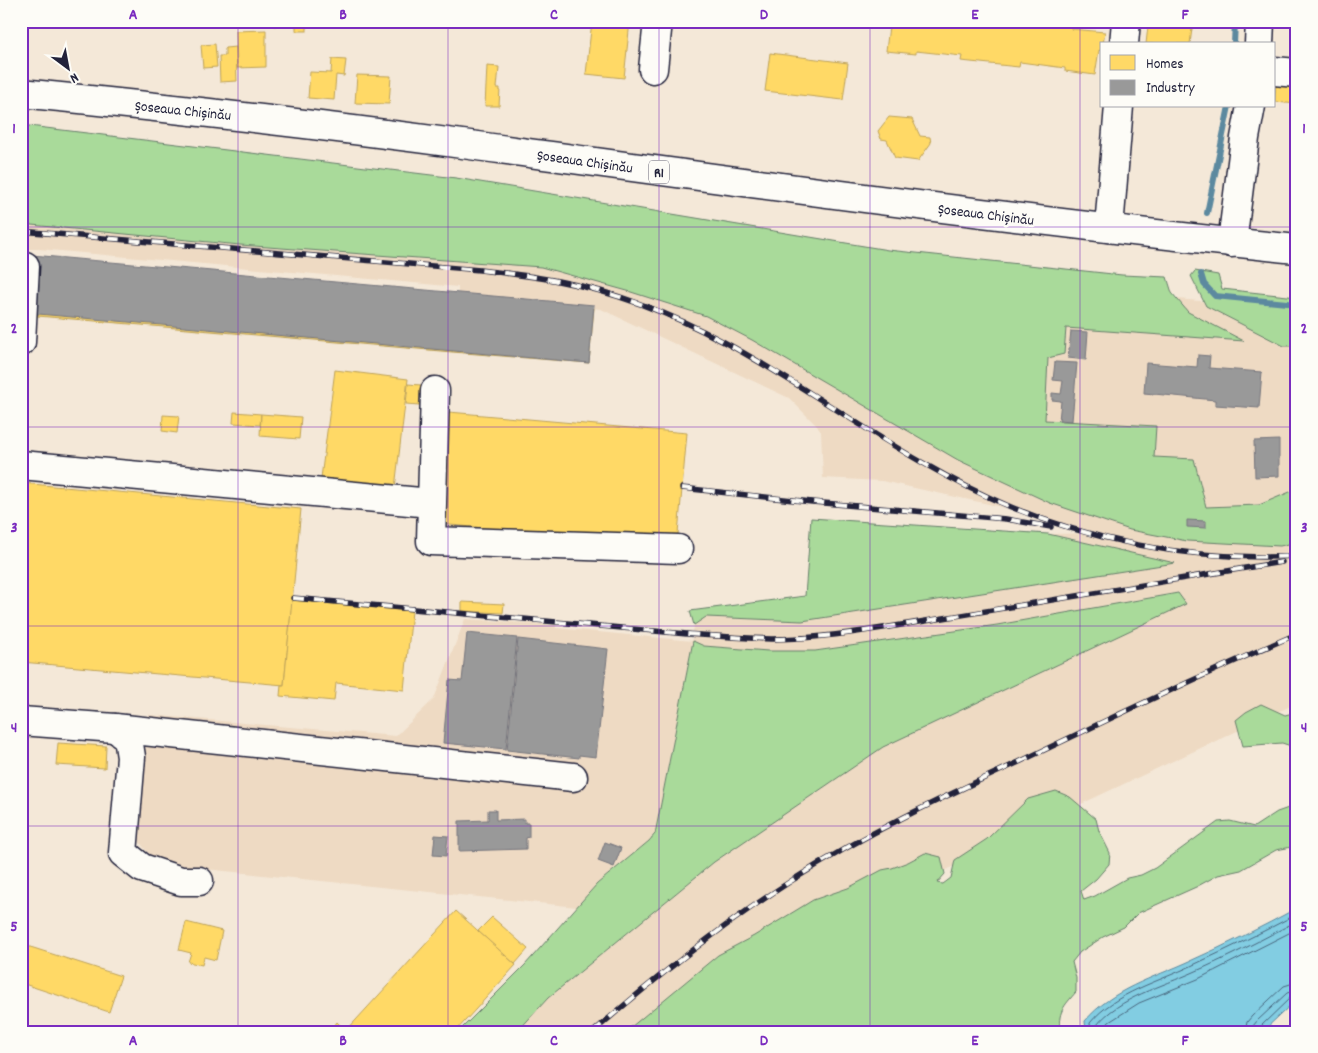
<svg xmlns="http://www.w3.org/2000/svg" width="1318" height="1053" font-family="Dekko,sans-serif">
<rect width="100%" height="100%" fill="#f4e8d8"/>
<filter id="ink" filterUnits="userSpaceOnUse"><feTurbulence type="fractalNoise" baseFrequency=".02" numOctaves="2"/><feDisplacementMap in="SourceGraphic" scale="10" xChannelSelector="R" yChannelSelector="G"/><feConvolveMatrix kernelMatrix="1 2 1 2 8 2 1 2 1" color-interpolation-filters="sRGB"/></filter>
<g filter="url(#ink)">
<path fill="#eedac3" d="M21 216 1045 300 1069 289 1297 310V703L989 847 835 930 696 1032H517L548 998 714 862 883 747 1185 604 1178 593 997 625 815 651H768L704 646 693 641 655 834 649 841 597 884 577 907 156 864 136 837 149 715 396 736 434 699 465 619 556 625V628L692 641 694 625 706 617 802 621 1173 563 1048 534 1098 533 1016 510 882 481 823 478 821 432 817 426 789 398 601 309 458 294V287L39 249H21Z"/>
<g fill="#a9da9a" stroke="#667e6a">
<path d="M21 125 456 178 888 250 1122 275 1167 277 1172 293 1188 312 1244 341 1066 328 1064 354 1048 358 1045 420 1156 426 1154 457 1194 459 1206 507 1259 505 1297 489V542L1280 546 1187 541 1130 530 1050 503 958 460 752 340 706 316 631 292 541 267 240 245 21 224Z"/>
<path d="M1195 271 1218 275 1222 289 1297 297V346H1284L1206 306 1191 276Z"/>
<path d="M811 518 1048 534 1175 563 802 621 706 617 694 625 690 611 805 596Z"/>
<path d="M1178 593 1186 604 883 747 714 862 548 998 517 1032H458L525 965 597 884 649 841 655 834 693 641 704 646 768 651H815L997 625Z"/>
<path d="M1261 704 1285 715 1297 712V748L1282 743 1243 746 1236 720 1246 712Z"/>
<path d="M1056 791 1070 797 1096 819 1099 831 1110 853 1109 864 1096 879 1081 891 1084 900 1095 896 1127 878 1141 875 1155 868 1218 822 1230 821 1254 827 1277 812 1297 805V846L1276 850 1241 870 1218 875 1196 887 1138 913 1124 927 1103 937 1080 952 1072 962 1076 978V992C1065 1005 1056 1013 1061 1032H625L718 955 754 936 813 900 848 888 882 870 892 868 908 862 925 853 941 857 945 874 937 883 943 884 951 878 955 860 987 839 1028 799Z"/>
</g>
<path fill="#82cde2" stroke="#5c899f" d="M1297 908V999L1262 1032H1086L1085 1021C1112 989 1153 978 1190 961 1226 945 1262 927 1297 908Z"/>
<g fill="#ffd966" stroke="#bda259">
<path d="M274 21H296V22L274 26Z"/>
<rect x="296" y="21" width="11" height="10"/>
<path d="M592 21H630L624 78 586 74Z"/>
<path d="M884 21H1044V26H1051V22L1072 24 1071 29 1105 32 1102 51 1099 50 1095 75 1065 71V68L1020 62 1019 67 961 61 962 56 916 51V54L886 51 889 26 884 25Z"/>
<path d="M1152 21H1193L1190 44H1146L1148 26H1151Z"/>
<path d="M266 30V67L237 68 236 31Z"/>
<path d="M215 44 217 67 203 68 201 45Z"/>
<path d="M236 47 237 81 220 82 219 56H225V48Z"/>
<path d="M770 53 848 63 843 100 765 91Z"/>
<path d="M332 59 346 60 344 76 336 75 334 100 308 98 310 72 331 73Z"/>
<path d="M487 66 499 67 497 88H500L499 106H485Z"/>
<path d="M357 75 391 76 389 104 355 103Z"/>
<path d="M1276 80 1297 81V104L1275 102Z"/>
<path d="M889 117 912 119 920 136 930 137 931 143 918 161 895 158 887 140 881 139 878 131Z"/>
<path d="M31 260 457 296 452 352 26 315Z"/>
<path d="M457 296 594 308 589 363 452 352Z"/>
<path d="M335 370 408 379 395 488 321 478Z"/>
<path d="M408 384 421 385 419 405 406 404Z"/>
<path d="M234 412 261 414 260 425 233 423Z"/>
<path d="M449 412 687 433 677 545 439 524Z"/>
<path d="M261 414 301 417 299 439 260 436Z"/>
<path d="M163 415 179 416 177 433 162 431Z"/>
<path d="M21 483 301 509 284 685 21 662Z"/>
<path d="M292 600 412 611 404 690 336 683 334 701 280 696 281 685H284Z"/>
<path d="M462 602 504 604 503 613 462 611Z"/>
<path d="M58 743 106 746 105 768 56 765Z"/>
<path d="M456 911 516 965 455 1032H345Z"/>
<path d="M492 917 528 949 515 964 478 931Z"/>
<path d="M186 922 222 931 216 960 204 957 202 965 188 962 191 953 179 950Z"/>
<path d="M21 944 121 976 109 1012 21 983Z"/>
<path d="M337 1022 347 1032H329Z"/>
</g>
<g fill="#999" stroke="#75757d">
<path d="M32 255 594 305 589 363 27 313Z"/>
<path d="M1071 331 1088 332 1086 360 1068 358Z"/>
<path d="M1198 355 1210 356 1209 368 1262 372 1259 408 1215 405V400L1144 393 1146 363 1197 367Z"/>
<path d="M1055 362 1077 363 1072 421 1059 420 1061 401 1052 400V393L1061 394 1063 381 1053 380Z"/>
<path d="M1279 440V476L1255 477 1254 441Z"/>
<path d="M1187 520 1206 521V528L1187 527Z"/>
<path d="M467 633 517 638 506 749 443 743 449 680 462 681Z"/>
<path d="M518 639 608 649 596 757 579 755V758L507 750Z"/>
<path d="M488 810H496V820L525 819V823H529V837L526 838V849L459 851V821L488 820Z"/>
<path d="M435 835 448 836 446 856 433 855Z"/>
<path d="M605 842 621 848 614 867 598 861Z"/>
</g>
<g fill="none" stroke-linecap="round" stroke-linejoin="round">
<g stroke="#48667e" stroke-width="1">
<path d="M1091 1032 1090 1023C1115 992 1159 982 1193 965 1228 949 1263 932 1297 914"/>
<path d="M1097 1032V1025C1118 998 1163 986 1194 972 1229 957 1263 939 1297 921"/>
<path d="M1104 1032 1105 1027 1109 1022 1139 1003 1198 979 1297 929"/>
<path d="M1245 1032 1247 1022 1252 1016 1284 986 1297 982"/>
<path d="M1253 1032V1026L1257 1021 1287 993 1297 990"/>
<path d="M1259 1032 1261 1026 1291 997 1297 996"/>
</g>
<g stroke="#5c899f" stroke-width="6">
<path d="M1234 44 1235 21"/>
<path d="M1207 213 1229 106"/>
<path d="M1201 274 1204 284 1215 296 1297 304"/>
</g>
<defs>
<g id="minor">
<path d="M1124 44 1126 21"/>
<path d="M1259 44 1260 21"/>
<path d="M653 69 658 21"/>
<path d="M1274 71 1297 73"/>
<path d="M1109 228 1119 106"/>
<path d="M1232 243 1245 138 1251 106"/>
<path d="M21 265 25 266 21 342"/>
<path d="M435 391 431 541 678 549"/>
<path d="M21 465 431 503"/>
<path d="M21 721 115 728 573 777"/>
<path d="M115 728 128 738 131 757 123 853 142 868 181 881H199"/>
</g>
<path id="highway" d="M21 93C171 108 321 125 470 145 745 182 1020 221 1297 249"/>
</defs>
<use href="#minor" stroke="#22223b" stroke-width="31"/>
<use href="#highway" stroke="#22223b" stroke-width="31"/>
<use href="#minor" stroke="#fdfcf7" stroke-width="28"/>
<use href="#highway" stroke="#fdfcf7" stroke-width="28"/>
<defs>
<g id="rail">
<path d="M21 231 480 270C506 273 532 276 558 281 616 292 672 314 724 342 821 394 909 465 1011 507 1102 544 1199 561 1297 556"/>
<path d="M682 488 812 502 1006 519 1051 527"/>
<path d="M293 598 687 634C715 636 743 638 772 639 809 639 846 634 883 628L1282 562"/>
<path d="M593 1032C656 977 721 926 791 881 863 835 941 798 1019 762 1111 718 1203 674 1297 634"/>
</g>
</defs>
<use href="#rail" stroke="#22223b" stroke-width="5.5"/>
<use href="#rail" stroke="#fdfcf7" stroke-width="4" stroke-dasharray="11" stroke-linecap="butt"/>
</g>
</g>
<path fill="none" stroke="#7b2cbf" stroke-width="1" stroke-opacity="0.55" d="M238 21V1032M448 21V1032M659 21V1032M870 21V1032M1080 21V1032M21 227H1297M21 427H1297M21 626H1297M21 826H1297"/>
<g text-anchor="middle" stroke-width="5" stroke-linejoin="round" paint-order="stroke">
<rect fill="#fdfcf7" stroke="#646373" stroke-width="1" x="649" y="160.5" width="20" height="23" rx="4"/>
<g font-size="14" font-weight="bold" fill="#22223b">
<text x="659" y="177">R1</text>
</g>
<g font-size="15" fill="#22223b" stroke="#fdfcf7">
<text transform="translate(183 110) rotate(6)" y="5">Șoseaua Chișinău</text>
<text transform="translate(585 161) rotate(8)" y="5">Șoseaua Chișinău</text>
<text transform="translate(986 214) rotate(7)" y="5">Șoseaua Chișinău</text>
</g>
</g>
<rect width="1318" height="1053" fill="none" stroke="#fdfcf7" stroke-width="55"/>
<rect x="1100" y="42" width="175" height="65" fill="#fdfcf7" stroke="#a5a5ac"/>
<rect x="1110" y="55" width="25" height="15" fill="#ffd966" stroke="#a5a5ac"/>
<text x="1146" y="68" font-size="15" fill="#22223b">Homes</text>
<rect x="1110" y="80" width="25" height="15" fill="#999999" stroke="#a5a5ac"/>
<text x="1146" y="92" font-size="15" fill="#22223b">Industry</text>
<g transform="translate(68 68) rotate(148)" stroke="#fdfcf7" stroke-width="4" paint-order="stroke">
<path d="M0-4L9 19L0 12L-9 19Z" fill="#22223b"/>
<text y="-8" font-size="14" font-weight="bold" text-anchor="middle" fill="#22223b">N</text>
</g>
<rect x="28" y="28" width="1262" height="998" fill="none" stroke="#7b2cbf" stroke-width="2"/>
<g font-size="16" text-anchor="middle" font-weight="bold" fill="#7b2cbf">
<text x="133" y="19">A</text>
<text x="343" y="19">B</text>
<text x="554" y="19">C</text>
<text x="764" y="19">D</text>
<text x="975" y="19">E</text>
<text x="1185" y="19">F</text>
<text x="14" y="133">1</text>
<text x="1304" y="133">1</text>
<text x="14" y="333">2</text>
<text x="1304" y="333">2</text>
<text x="14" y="532">3</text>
<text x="1304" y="532">3</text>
<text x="14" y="732">4</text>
<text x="1304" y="732">4</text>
<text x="14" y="931">5</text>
<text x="1304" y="931">5</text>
<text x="133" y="1045">A</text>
<text x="343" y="1045">B</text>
<text x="554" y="1045">C</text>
<text x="764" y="1045">D</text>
<text x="975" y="1045">E</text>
<text x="1185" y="1045">F</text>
</g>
</svg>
